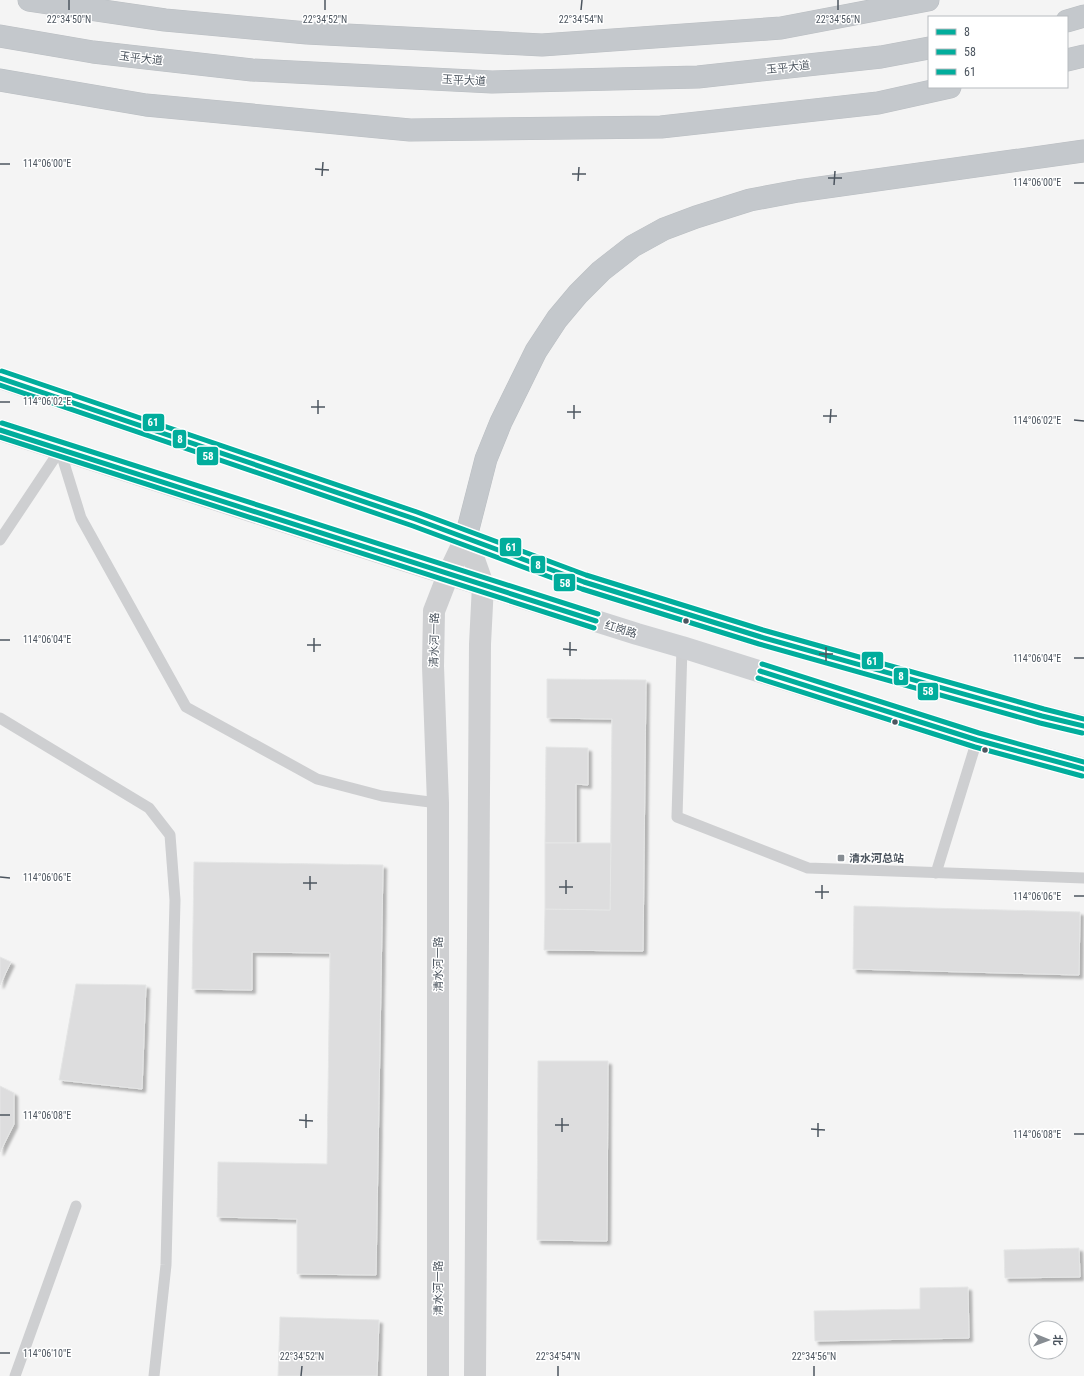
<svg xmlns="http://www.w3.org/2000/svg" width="1084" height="1376" font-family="'Roboto Condensed','Noto Sans SC',sans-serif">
<defs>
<filter id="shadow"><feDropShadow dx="3.5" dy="3.5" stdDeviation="1" flood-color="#0004"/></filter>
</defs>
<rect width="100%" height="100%" fill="#f4f4f4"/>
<g fill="#ddddde" stroke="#e5e6e6" filter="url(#shadow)">
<path d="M547 679 646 680 643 951 544 950 545 909 610 910 612 719 547 718Z"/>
<path d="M546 747 588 748V785L576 784V843H545Z"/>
<path d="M545 843H611L610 910 545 909Z"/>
<path d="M194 862 383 865 376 1275 297 1274V1219L217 1217 218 1162 327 1164 330 953 252 952V990L192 989Z"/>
<path d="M854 906 1080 912 1079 975 853 969Z"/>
<path d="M0 957 11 962 0 985Z"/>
<path d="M76 984 146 985 142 1089 59 1080Z"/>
<path d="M538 1061H608L607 1241 537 1240Z"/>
<path d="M0 1086 14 1093V1124L0 1152Z"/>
<path d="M1079 1248 1080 1277 1005 1278 1004 1250Z"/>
<path d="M968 1287 969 1338 815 1341 814 1311 920 1309V1288Z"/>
<path d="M280 1317 379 1320 377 1376H278Z"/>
</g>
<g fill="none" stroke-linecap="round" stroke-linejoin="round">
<defs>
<g id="trunk">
<path d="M29 0 165 20 307 33 542 45 781 28 928 0"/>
<path d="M1067 21 1084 16"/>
<path d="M0 36 93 52 252 70 492 82 698 77 881 57 929 48"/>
<path d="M1067 60 1084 56"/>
<path d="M0 80 146 105 410 130 661 127 878 103 950 87"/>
<path d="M466 537 486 459 501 422 536 351 557 319 578 294 601 271 633 246 664 229 696 217 750 200 798 191 1084 151"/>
</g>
</defs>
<use href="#trunk" stroke="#babec2" stroke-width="23"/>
<g stroke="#cecfd1" stroke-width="11">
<path d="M60 450 81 518 186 707 317 779 382 796 438 803"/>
<path d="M0 540 60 450"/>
<path d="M682 647 677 817 808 868 1084 878"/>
<path d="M0 718 149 808 170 835 175 900 166 1265 154 1376"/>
<path d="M936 873 977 740"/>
<path d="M15 1376 76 1206"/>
</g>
<g stroke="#cecfd1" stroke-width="22">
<path d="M466 537 483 585 480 644 475 1376"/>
<path d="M438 1376V803L433 666 434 611 448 575 466 537"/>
</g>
<g stroke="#ced0d3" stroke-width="22">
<path d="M0 378 415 519 584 582 761 637 1042 716 1084 726"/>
<path d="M0 430 403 560 637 634 682 647 977 740 1084 769"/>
</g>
<use href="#trunk" stroke="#c4c8cc" stroke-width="22"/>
<defs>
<g id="bus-1">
<path d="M0 378 415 519 584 582 761 637 1042 716 1084 726"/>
<path d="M0 430 596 621"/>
<path d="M760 671 977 740 1084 769"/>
</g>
<g id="bus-2">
<path d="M0 385 413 526 582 589 759 644 1040 723 1082 733"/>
<path d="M0 437 594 628"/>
<path d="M758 678 975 747 1082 776"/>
</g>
<g id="bus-3">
<path d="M2 371 417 512 586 575 763 630 1044 709 1084 719"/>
<path d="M2 423 598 614"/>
<path d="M762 664 979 733 1084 762"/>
</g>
</defs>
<use href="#bus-1" stroke="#fff" stroke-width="8"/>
<use href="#bus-2" stroke="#fff" stroke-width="8"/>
<use href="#bus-3" stroke="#fff" stroke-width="8"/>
<use href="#bus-1" stroke="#01ad9c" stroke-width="5"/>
<use href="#bus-2" stroke="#01ad9c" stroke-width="5"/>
<use href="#bus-3" stroke="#01ad9c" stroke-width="5"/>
</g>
<path fill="none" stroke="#4c555f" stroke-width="1.5" d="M69 10V0M325 10V0M581 10 582 0M838 10V0M0 164H10M315 169 329 170M572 174H586M322 176 323 162M828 178H842M578 181 579 167M1074 183H1084M834 185 835 171M0 402H10M311 407H325M567 412H581M318 414V400M823 416H837M574 419V405M1074 420 1084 421M830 423 831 409M0 640H10M307 645H321M563 649 577 650M314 652V638M819 654H833M570 656V642M1074 658H1084M826 661V647M0 877 10 878M303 883H317M559 887H573M310 890V876M815 892H829M566 894V880M1074 896H1084M822 899V885M0 1115H10M299 1120 313 1121M555 1125H569M306 1128V1114M811 1129 825 1130M562 1132V1118M1074 1134H1084M818 1137V1123M0 1353H10M301 1376 302 1366M558 1376V1366M814 1376V1366"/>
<g fill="#4c555f" stroke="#fff" stroke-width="1.5">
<circle cx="686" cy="621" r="3.5"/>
<circle cx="895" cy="722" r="3.5"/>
<circle cx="985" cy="750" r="3.5"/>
</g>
<rect fill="#878d93" stroke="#fff" stroke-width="1.5" x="837" y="854" width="8" height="8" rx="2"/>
<g text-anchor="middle" stroke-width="3" stroke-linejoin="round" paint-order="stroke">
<g font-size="11" fill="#4c555f" stroke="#fff">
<text transform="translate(141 58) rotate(7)" y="4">玉平大道</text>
<text transform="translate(788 67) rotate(-6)" y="4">玉平大道</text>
<text transform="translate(464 80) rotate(3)" y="4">玉平大道</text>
<text transform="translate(621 629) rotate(17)" y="4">红岗路</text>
<text transform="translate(434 640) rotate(-89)" y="4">清水河一路</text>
<text transform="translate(438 964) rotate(-90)" y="4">清水河一路</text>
<text transform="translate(438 1288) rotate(-90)" y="4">清水河一路</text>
</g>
<g font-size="11" font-weight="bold" fill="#4c555f" stroke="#fff" text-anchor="start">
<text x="849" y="862">清水河总站</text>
</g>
</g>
<g font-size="10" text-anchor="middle" fill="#4c555f" stroke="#fff" stroke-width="3" stroke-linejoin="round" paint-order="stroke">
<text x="69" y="23">22°34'50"N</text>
<text x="325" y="23">22°34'52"N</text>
<text x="581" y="23">22°34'54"N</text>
<text x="838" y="23">22°34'56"N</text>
<text x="47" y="167">114°06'00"E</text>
<text x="1037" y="186">114°06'00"E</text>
<text x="47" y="405">114°06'02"E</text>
<text x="1037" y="424">114°06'02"E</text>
<text x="47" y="643">114°06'04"E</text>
<text x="1037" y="662">114°06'04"E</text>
<text x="47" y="881">114°06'06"E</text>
<text x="1037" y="900">114°06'06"E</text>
<text x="47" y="1119">114°06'08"E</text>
<text x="1037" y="1138">114°06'08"E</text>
<text x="47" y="1357">114°06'10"E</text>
<text x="302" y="1360">22°34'52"N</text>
<text x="558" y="1360">22°34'54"N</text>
<text x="814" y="1360">22°34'56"N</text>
</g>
<g stroke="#fff" stroke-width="1.5">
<rect x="142" y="413" width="23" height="19" rx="4" fill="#01ad9c"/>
<rect x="172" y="429" width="15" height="20" rx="4" fill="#01ad9c"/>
<rect x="196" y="446" width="23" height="20" rx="4" fill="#01ad9c"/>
<rect x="499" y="537" width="23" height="20" rx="4" fill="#01ad9c"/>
<rect x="530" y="555" width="16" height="19" rx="4" fill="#01ad9c"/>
<rect x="553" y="573" width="23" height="19" rx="4" fill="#01ad9c"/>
<rect x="861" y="651" width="23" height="19" rx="4" fill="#01ad9c"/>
<rect x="893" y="667" width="16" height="19" rx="4" fill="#01ad9c"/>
<rect x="917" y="682" width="22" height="19" rx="4" fill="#01ad9c"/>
</g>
<g font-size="11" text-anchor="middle" font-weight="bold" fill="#fff">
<text x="153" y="426">61</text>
<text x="180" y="443">8</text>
<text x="208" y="460">58</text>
<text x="511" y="551">61</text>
<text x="538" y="569">8</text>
<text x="565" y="587">58</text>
<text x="872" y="665">61</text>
<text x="901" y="680">8</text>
<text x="928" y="695">58</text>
</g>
<rect x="928" y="16" width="140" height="72" fill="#ffffff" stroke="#b7bbbf"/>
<rect x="936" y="29" width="20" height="6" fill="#01ad9c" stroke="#b7bbbf"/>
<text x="964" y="36" font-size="12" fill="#4c555f">8</text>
<rect x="936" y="49" width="20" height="6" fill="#01ad9c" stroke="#b7bbbf"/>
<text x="964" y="56" font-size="12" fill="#4c555f">58</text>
<rect x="936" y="69" width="20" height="6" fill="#01ad9c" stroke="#b7bbbf"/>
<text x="964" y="76" font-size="12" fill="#4c555f">61</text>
<g transform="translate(1048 1340) rotate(91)"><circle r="19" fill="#ffffff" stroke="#b7bbbf"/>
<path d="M0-3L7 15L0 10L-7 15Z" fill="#878d93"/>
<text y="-6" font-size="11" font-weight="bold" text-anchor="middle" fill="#4c555f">北</text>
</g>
</svg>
